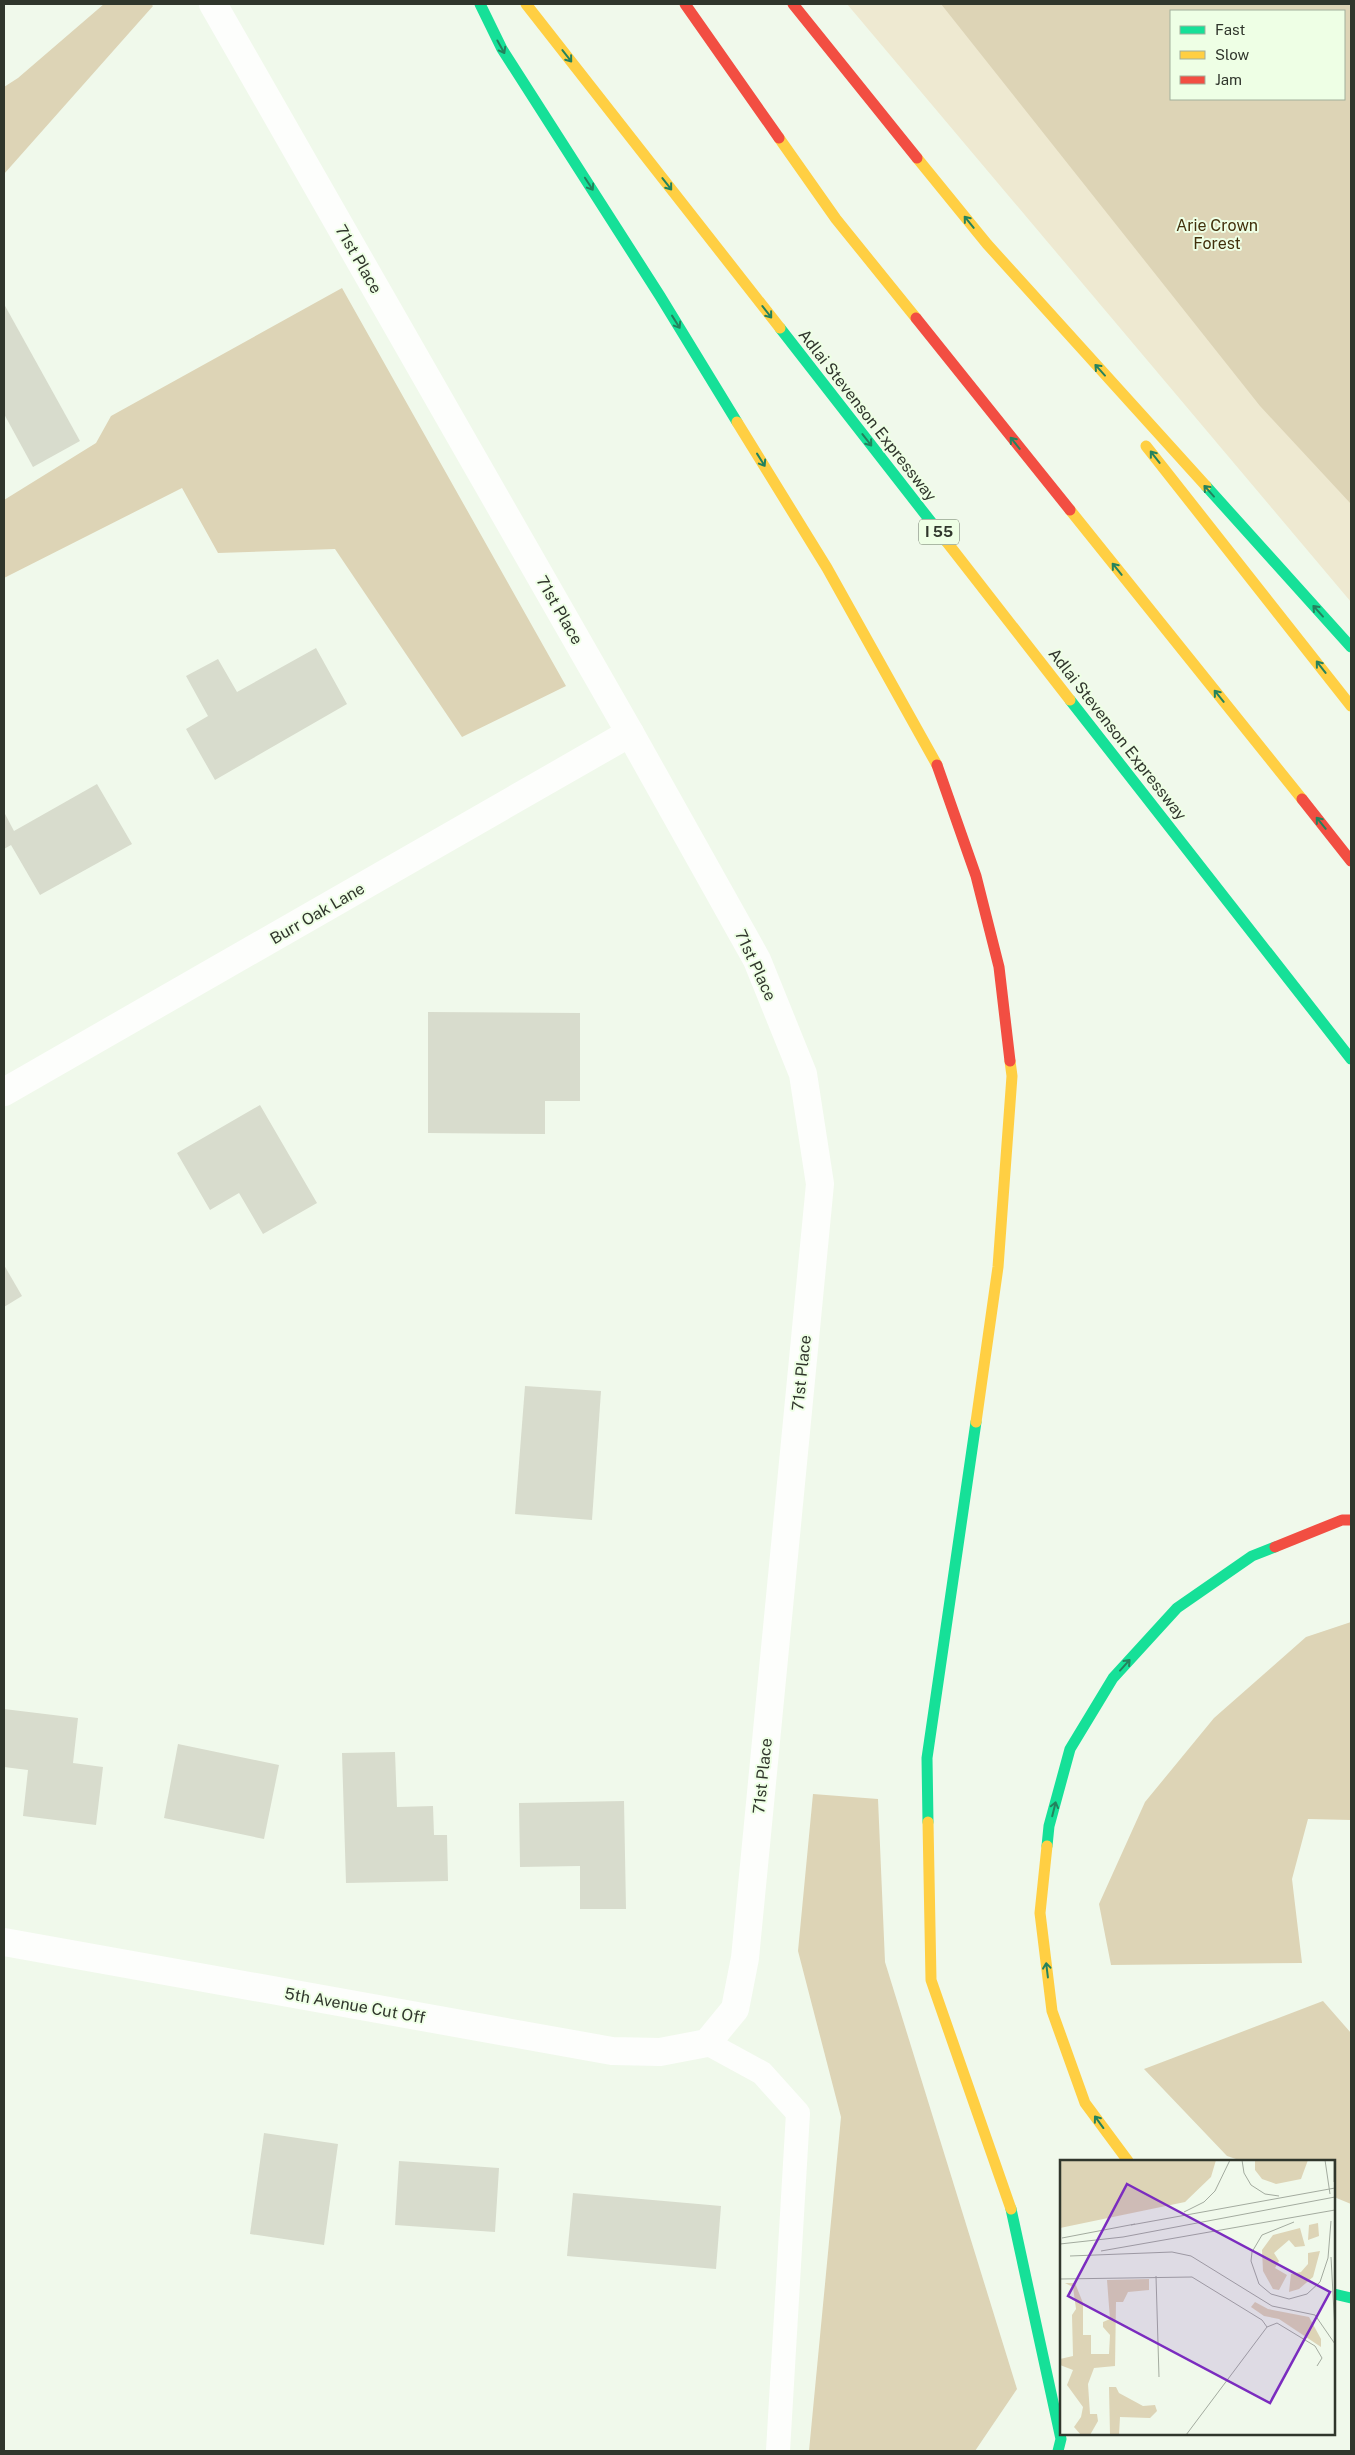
<svg xmlns="http://www.w3.org/2000/svg" width="1355" height="2455" font-family="'Public Sans',sans-serif">
<rect width="100%" height="100%" fill="#f0f9eb"/>
<path fill="#eee9d1" fill-rule="evenodd" d="M847 4H1351V602ZM1171 11H1344V99H1171Z"/>
<g fill="#ddd4b6" fill-rule="evenodd">
<path d="M104 4H151L153 6 4 174V87L18 78Z"/>
<path d="M941 4H1351V504L1260 406ZM1344 11V99H1171V11Z"/>
<path d="M342 288 566 686 462 737 335 549 218 553 182 488 4 578V500L96 443 111 416Z"/>
<path d="M1351 1622V1820L1308 1819 1292 1879 1302 1963 1111 1965 1099 1904 1145 1802 1214 1718 1306 1637Z"/>
<path d="M813 1794 878 1799 885 1962 1017 2389 975 2451H809L841 2117 798 1951Z"/>
<path d="M1323 2001 1351 2033V2204L1334 2197V2161H1242L1227 2156 1144 2069Z"/>
</g>
<g fill="#d8dccd">
<path d="M4 304 80 441 33 467 4 414Z"/>
<path d="M316 648 347 704 215 780 186 729 208 716 186 676 218 659 237 692Z"/>
<path d="M97 784 132 844 40 895 11 845 4 849V812L14 831Z"/>
<path d="M428 1012 580 1013V1101H545V1134L428 1133Z"/>
<path d="M260 1105 317 1203 263 1234 239 1193 210 1210 177 1153Z"/>
<path d="M4 1265 22 1296 4 1307Z"/>
<path d="M525 1386 601 1391 592 1520 515 1514Z"/>
<path d="M4 1709 78 1718 73 1763 103 1767 96 1825 23 1816 28 1770 4 1767Z"/>
<path d="M178 1744 279 1765 264 1839 164 1818Z"/>
<path d="M395 1752 397 1807 433 1806 434 1835H447L448 1881 346 1883 342 1753Z"/>
<path d="M624 1801 626 1909H580V1866L520 1867 519 1803Z"/>
<path d="M264 2133 338 2144 324 2245 250 2234Z"/>
<path d="M399 2161 499 2168 495 2232 395 2225Z"/>
<path d="M573 2193 721 2206 716 2269 567 2256Z"/>
</g>
<g fill="none" stroke-linecap="round" stroke-linejoin="round">
<path stroke="#fdfefc" stroke-width="24" d="M707 2043 762 2073 798 2113 778 2451"/>
<g stroke="#fdfefc" stroke-width="28">
<path d="M4 1092 630 733"/>
<path d="M4 1942 612 2051 660 2052 707 2043 735 2009 745 1958 820 1184 803 1074 757 960 630 733 213 4"/>
</g>
<g stroke="#16e098" stroke-width="11">
<path d="M480 4 502 49 660 296 737 422"/>
<path d="M780 328 946 541"/>
<path d="M1206 486 1351 647"/>
<path d="M1070 700 1351 1059"/>
<path d="M928 1822 927 1758 976 1422"/>
<path d="M1047 1846 1049 1826 1070 1749 1113 1678 1177 1608 1252 1556 1275 1547"/>
<path d="M1011 2209 1061 2439 1058 2451"/>
<path d="M1334 2294 1351 2298"/>
</g>
<g stroke="#ffcf43" stroke-width="11">
<path d="M526 4 780 328"/>
<path d="M779 138 836 219 916 318"/>
<path d="M917 158 987 244 1206 486"/>
<path d="M737 422 827 568 937 765"/>
<path d="M1146 446 1351 706"/>
<path d="M1070 510 1302 799"/>
<path d="M946 541 1070 700"/>
<path d="M976 1422 998 1267 1012 1076 1010 1061"/>
<path d="M928 1822 931 1980 1011 2209"/>
<path d="M1047 1846 1040 1913 1052 2011 1085 2103 1128 2161"/>
</g>
<g stroke="#f24e42" stroke-width="11">
<path d="M685 4 779 138"/>
<path d="M793 4 917 158"/>
<path d="M916 318 1070 510"/>
<path d="M937 765 976 876 999 967 1010 1061"/>
<path d="M1302 799 1351 861"/>
<path d="M1275 1547 1342 1520H1351"/>
</g>
</g>
<defs><path id="oneway-shaft" d="M-6 0H5M1.5-3L5.5 0L1.5 3" fill="none" stroke-width="1.6" stroke-linecap="round" stroke-linejoin="round" transform="scale(1.25)"/></defs>
<g stroke="#24825d">
<use href="#oneway-shaft" transform="translate(501 47) rotate(61)"/>
<use href="#oneway-shaft" transform="translate(567 56) rotate(52)"/>
<use href="#oneway-shaft" transform="translate(589 184) rotate(57)"/>
<use href="#oneway-shaft" transform="translate(667 184) rotate(52)"/>
<use href="#oneway-shaft" transform="translate(969 222) rotate(-129)"/>
<use href="#oneway-shaft" transform="translate(767 312) rotate(52)"/>
<use href="#oneway-shaft" transform="translate(676 322) rotate(58)"/>
<use href="#oneway-shaft" transform="translate(1100 370) rotate(-132)"/>
<use href="#oneway-shaft" transform="translate(867 440) rotate(52)"/>
<use href="#oneway-shaft" transform="translate(1015 443) rotate(-129)"/>
<use href="#oneway-shaft" transform="translate(1155 457) rotate(-128)"/>
<use href="#oneway-shaft" transform="translate(761 460) rotate(58)"/>
<use href="#oneway-shaft" transform="translate(1209 491) rotate(-132)"/>
<use href="#oneway-shaft" transform="translate(1117 569) rotate(-129)"/>
<use href="#oneway-shaft" transform="translate(1318 611) rotate(-132)"/>
<use href="#oneway-shaft" transform="translate(1321 667) rotate(-128)"/>
<use href="#oneway-shaft" transform="translate(1219 696) rotate(-129)"/>
<use href="#oneway-shaft" transform="translate(1321 823) rotate(-129)"/>
<use href="#oneway-shaft" transform="translate(1125 1665) rotate(-48)"/>
<use href="#oneway-shaft" transform="translate(1054 1809) rotate(-76)"/>
<use href="#oneway-shaft" transform="translate(1047 1970) rotate(-97)"/>
<use href="#oneway-shaft" transform="translate(1099 2122) rotate(-126)"/>
</g>
<g text-anchor="middle" stroke-width="4" stroke-linejoin="round" paint-order="stroke">
<rect fill="#eeffe5" stroke="#697264" stroke-width="1" x="919" y="519.5" width="40" height="25" rx="4"/>
<g font-size="15" font-weight="bold" fill="#30362c">
<text x="939" y="537">I 55</text>
</g>
<g font-size="16" fill="#42300c" stroke="#eeffe5">
<text x="1217" y="231">Arie Crown<tspan x="1217" dy="18">Forest</tspan></text>
</g>
<g font-size="16" fill="#30362c" stroke="#eeffe5">
<text transform="translate(359 259) rotate(60)" y="6">71st Place</text>
<text transform="translate(868 415) rotate(52)" y="6">Adlai Stevenson Expressway</text>
<text transform="translate(560 610) rotate(60)" y="6">71st Place</text>
<text transform="translate(1118 734) rotate(52)" y="6">Adlai Stevenson Expressway</text>
<text transform="translate(317 913) rotate(-30)" y="6">Burr Oak Lane</text>
<text transform="translate(756 965) rotate(65)" y="6">71st Place</text>
<text transform="translate(801 1373) rotate(-84)" y="6">71st Place</text>
<text transform="translate(762 1776) rotate(-84)" y="6">71st Place</text>
<text transform="translate(355 2005) rotate(10)" y="6">5th Avenue Cut Off</text>
</g>
</g>
<g transform="translate(1060 2160)">
<rect width="275" height="275" fill="#f0f9eb"/>
<path d="M0 0H156L151 17 125 42 0 68ZM195 0H248L241 19 216 24 202 19 195 10ZM258 63 259 76 248 80 249 65ZM240 68 245 86 235 87 229 80 214 93 219 101 215 108 227 115 219 130 213 129 203 111 202 90 213 75ZM260 91 253 117 239 129 229 132 231 114 241 112 248 104V93ZM89 119V130L68 132 63 142H56L55 206 34 208 28 224 30 254H37L38 261 30 275H21L14 267 21 257 23 247 7 225 13 210 0 205V199L13 196 12 155 16 149 13 127 5 123H15L23 143V175H31V194H49L50 175 43 167V162L50 159 47 120ZM195 142 208 149 249 157 261 179V187L219 159 204 156 191 147ZM49 227H56L59 233 83 246 95 245 97 251 90 258 60 257 59 275H50Z" fill="#ddd4b6"/>
<path fill="none" stroke="#a3ab9f" stroke-width="1" d="M182 0 184 13 191 25 205 34 219 36M265 0 270 34M274 0V22M124 52 144 42 155 31 170 0M234 62 202 75 192 92 191 101 199 124 211 134 229 139 247 134 260 122 268 98 271 61M71 65 275 28M2 78 75 64M0 84 63 77 275 37M41 91 275 50M10 96 112 92 131 96 212 146 255 155 275 184M271 97 275 171M96 116 99 217M0 119 132 117 202 160 207 167M207 167 217 163 255 186 262 198 257 206M126 275 207 167"/>
<path fill="#7b2cbf" fill-opacity="0.15" stroke="#7b2cbf" stroke-width="2.5" d="M67 24 270 132 210 243 8 136Z"/>
<rect width="275" height="275" fill="none" stroke="#30362c" stroke-width="2.5"/>
</g>
<rect width="1355" height="2455" fill="none" stroke="#30362c" stroke-width="10"/>
<rect x="1170" y="10" width="175" height="90" fill="#eeffe5" stroke="#a2af9b"/>
<rect x="1180" y="26" width="25" height="8" fill="#16e098" stroke="#a2af9b"/>
<text x="1215" y="35" font-size="15" fill="#30362c">Fast</text>
<rect x="1180" y="51" width="25" height="8" fill="#ffcf43" stroke="#a2af9b"/>
<text x="1215" y="60" font-size="15" fill="#30362c">Slow</text>
<rect x="1180" y="76" width="25" height="8" fill="#f24e42" stroke="#a2af9b"/>
<text x="1215" y="85" font-size="15" fill="#30362c">Jam</text>
</svg>
